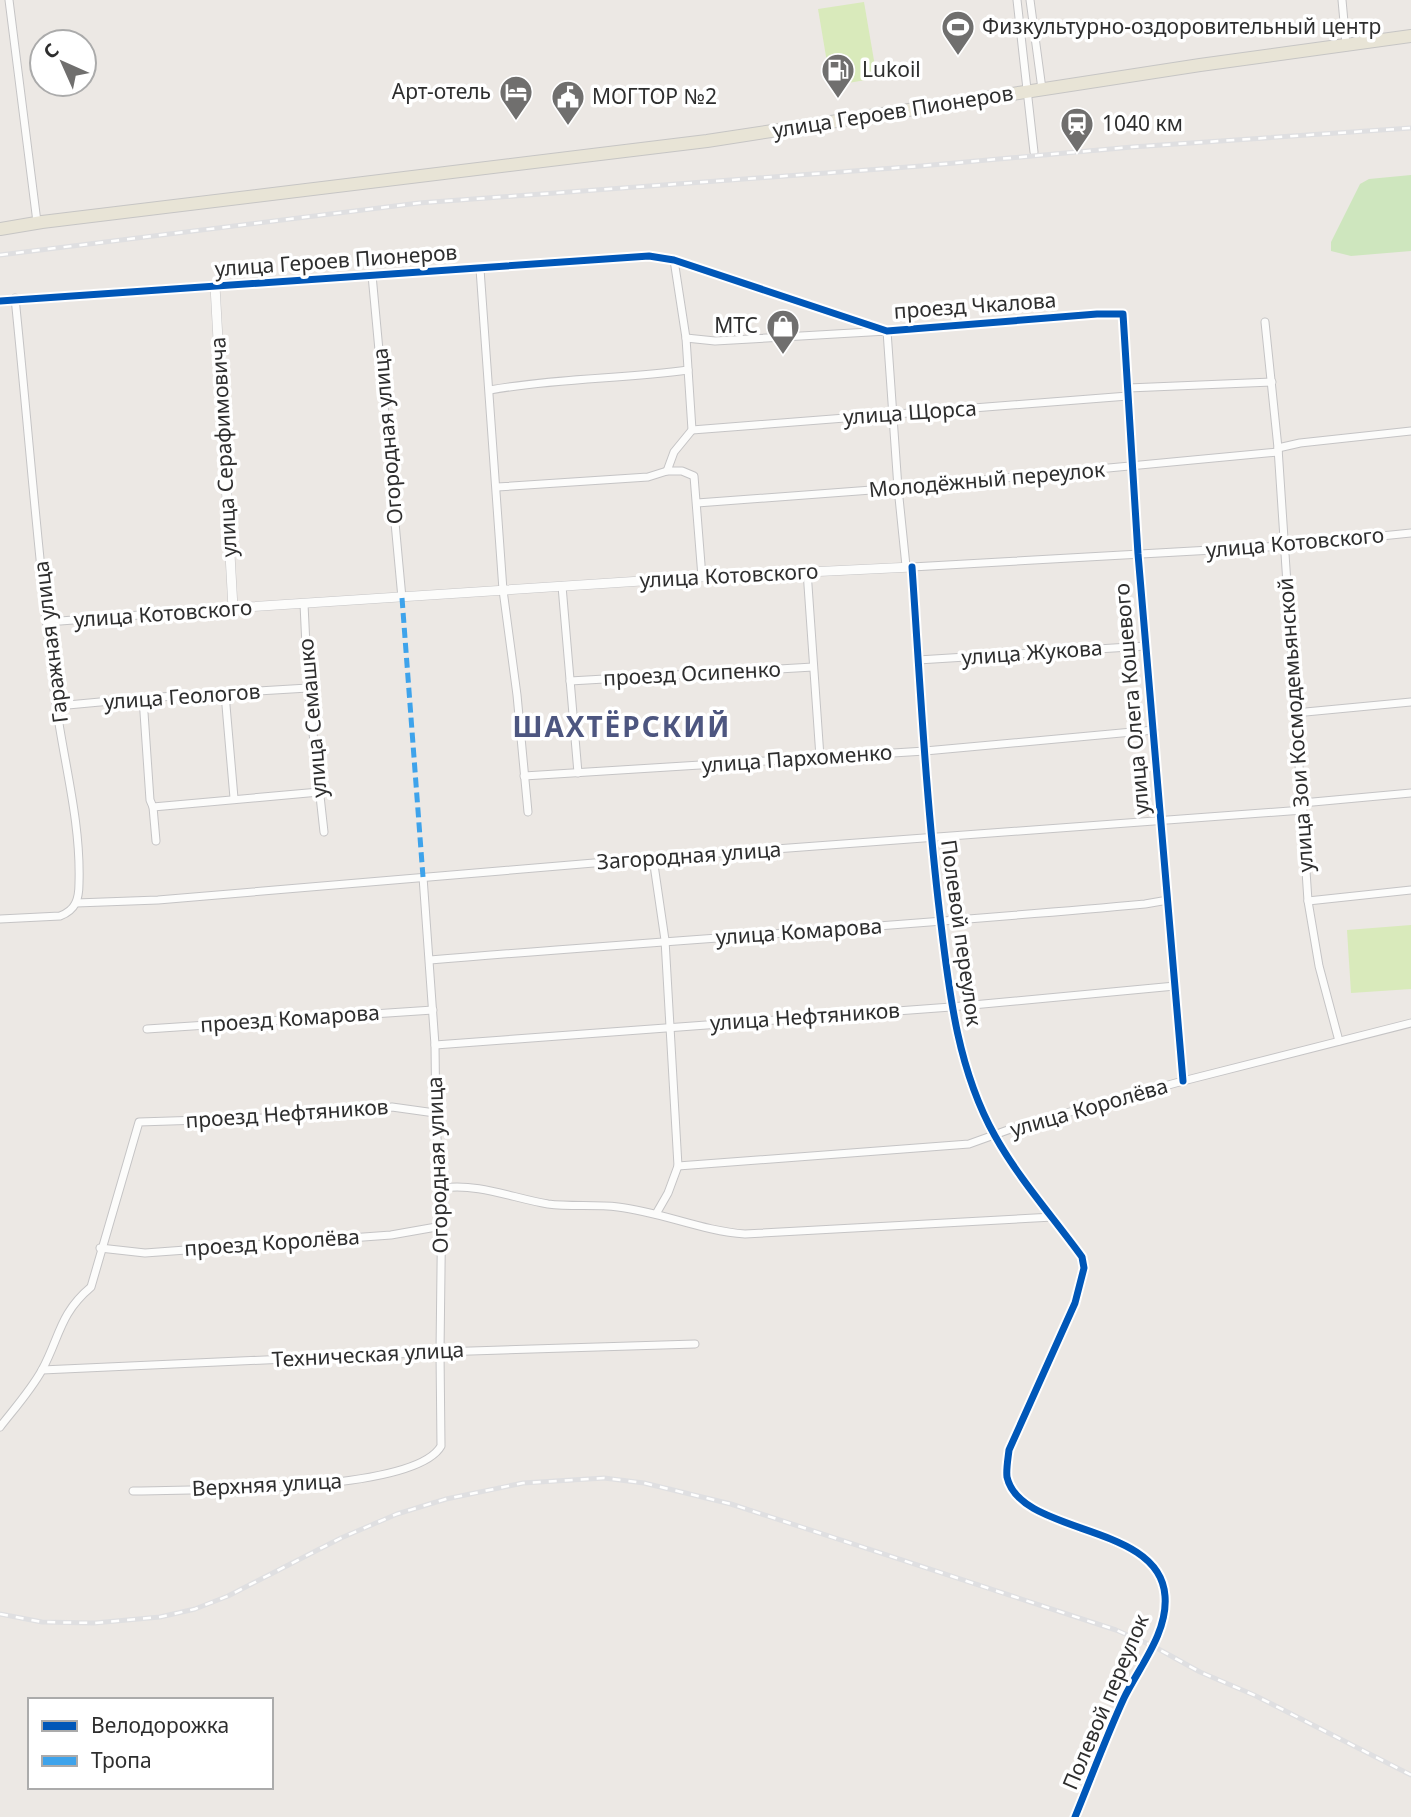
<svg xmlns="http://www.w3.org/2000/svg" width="1411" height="1817" font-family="'Noto Sans',sans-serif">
<rect width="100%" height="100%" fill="#ece8e4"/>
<path fill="#cee6be" d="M1411 175V251L1351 256 1331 251V242L1360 184 1369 179Z"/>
<g fill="#d9eabb">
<path d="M864 2 877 78 831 86 818 9Z"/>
<path d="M1411 925V989L1351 993 1347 930Z"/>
</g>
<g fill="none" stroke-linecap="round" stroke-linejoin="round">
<defs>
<g id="minor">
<path d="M9 0 37 222"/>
<path d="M1017 0 1034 152"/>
<path d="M1030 0 1042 89"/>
<path d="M1342 0 1346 44"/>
<path d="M674 260 686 338 692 430 674 452 667 471H682L694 476 702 577"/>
<path d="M480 269 503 590 517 695 528 812"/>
<path d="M372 275 402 598"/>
<path d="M215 286 649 256 674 260 887 331 1097 314H1123L1138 554 1183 1081"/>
<path d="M1265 322 1278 448 1308 901 1319 966 1339 1041"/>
<path d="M686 338 715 341 887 331 898 488 906 566"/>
<path d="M1128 388 1272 382"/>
<path d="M490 390C556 378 622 379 688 370"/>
<path d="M692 430 1128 396"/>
<path d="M1278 448 1300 443 1411 431"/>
<path d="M497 487 648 477 667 471"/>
<path d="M697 503 898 488 1278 452"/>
<path d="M912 567 1283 546 1411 533"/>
<path d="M807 571 820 757"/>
<path d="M562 586 578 773"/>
<path d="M304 604 308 688 324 832"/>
<path d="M47 622 233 608"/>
<path d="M918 660 1146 646"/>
<path d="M570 681 813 667"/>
<path d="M225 694 234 798"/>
<path d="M143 698 150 800 153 807 156 841"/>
<path d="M57 706 143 698 308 688"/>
<path d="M1295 713 1411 702"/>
<path d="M524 776 925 751 1154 730"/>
<path d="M1302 803 1411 793"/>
<path d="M153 807 319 792"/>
<path d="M653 858 665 940 678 1166 668 1193 656 1214"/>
<path d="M1308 901 1411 890"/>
<path d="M76 903 158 900 653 858 1303 810"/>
<path d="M0 919 60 916C76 910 79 899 79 883 81 823 64 763 56 704 39 570 29 434 15 298"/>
<path d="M430 960C669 940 907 926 1145 904L1168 900"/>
<path d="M147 1029 433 1010"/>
<path d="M435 1045 951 1007 1175 986"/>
<path d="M678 1166 969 1144 1019 1126 1183 1081 1411 1023"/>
<path d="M442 1188C479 1183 512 1198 548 1204 571 1207 595 1204 618 1207 661 1212 702 1231 745 1234L1053 1217"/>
<path d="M100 1248 145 1253 391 1235 442 1226"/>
<path d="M42 1370 440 1352 695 1344"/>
<path d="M0 1427C14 1409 31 1390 42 1370 60 1337 59 1314 91 1287L139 1122 323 1116 392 1107 435 1113"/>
<path d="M133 1491C189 1489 414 1494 441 1446L440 1352 442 1188 436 1128 435 1045 423 877"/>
</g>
<path id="tertiary" d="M0 301 215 286 233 608 702 577 912 567C920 683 926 800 940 916 949 991 957 1068 995 1136 1019 1179 1053 1217 1082 1257L1084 1268 1075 1303 1009 1450C1008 1459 1006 1469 1007 1477 1020 1536 1160 1522 1165 1596 1168 1633 1139 1667 1124 1698 1106 1737 1091 1778 1075 1817"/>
<path id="primary" d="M0 229 42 222 707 141 1200 65 1411 36"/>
</defs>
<use href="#minor" stroke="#c5c4c5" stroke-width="9"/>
<use href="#tertiary" stroke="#c5c4c5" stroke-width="10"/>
<use href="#primary" stroke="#c6c5c4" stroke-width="14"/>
<use href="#minor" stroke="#fcfcfb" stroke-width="7"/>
<use href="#tertiary" stroke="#fcfcfb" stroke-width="9"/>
<use href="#primary" stroke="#e8e4d6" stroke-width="12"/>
<defs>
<g id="rail">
<path d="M0 255 419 203 921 166 1132 147 1411 128"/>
<path d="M0 1614 42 1622 94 1623 160 1617 195 1609 228 1596 341 1538 397 1514 446 1499 523 1483 604 1478 644 1483 731 1504 1116 1630 1153 1646 1200 1672 1254 1695 1411 1775"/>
</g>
</defs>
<use href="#rail" stroke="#dfdfe1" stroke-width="5"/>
<use href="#rail" stroke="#fff" stroke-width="2.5" stroke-dasharray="8" stroke-linecap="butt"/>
<path stroke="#3ea3eb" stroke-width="5" stroke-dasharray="10 5" stroke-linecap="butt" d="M402 598 423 877"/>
<defs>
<g id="cycleway">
<path d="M0 301 649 256 674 260 887 331 1097 314H1123L1138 554 1183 1081"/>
<path d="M912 567C920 683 926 800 940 916 949 991 957 1068 995 1136 1019 1179 1053 1217 1082 1257L1084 1268 1075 1303 1009 1450C1008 1459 1006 1469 1007 1477 1020 1536 1160 1522 1165 1596 1168 1633 1139 1667 1124 1698 1106 1737 1091 1778 1075 1817"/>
</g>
</defs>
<use href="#cycleway" stroke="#fff" stroke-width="11"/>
<use href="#cycleway" stroke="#0057b8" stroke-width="7"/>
</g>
<defs>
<symbol id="stadium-pin" viewBox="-11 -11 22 30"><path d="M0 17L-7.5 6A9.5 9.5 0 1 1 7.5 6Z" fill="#706f6e" stroke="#fff"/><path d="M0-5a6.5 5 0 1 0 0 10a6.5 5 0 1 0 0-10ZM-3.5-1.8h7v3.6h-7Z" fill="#fff"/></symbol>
<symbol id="fuel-pin" viewBox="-11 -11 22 30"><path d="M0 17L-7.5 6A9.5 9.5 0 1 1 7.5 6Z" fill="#706f6e" stroke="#fff"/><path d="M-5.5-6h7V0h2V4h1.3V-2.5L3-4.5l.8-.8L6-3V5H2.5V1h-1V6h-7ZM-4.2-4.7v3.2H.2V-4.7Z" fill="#fff"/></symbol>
<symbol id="hotel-pin" viewBox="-11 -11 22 30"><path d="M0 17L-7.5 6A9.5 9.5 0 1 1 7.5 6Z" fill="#706f6e" stroke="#fff"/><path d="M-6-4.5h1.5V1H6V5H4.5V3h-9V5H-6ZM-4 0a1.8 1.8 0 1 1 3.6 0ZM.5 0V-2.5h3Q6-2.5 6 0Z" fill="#fff"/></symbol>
<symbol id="civic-pin" viewBox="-11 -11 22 30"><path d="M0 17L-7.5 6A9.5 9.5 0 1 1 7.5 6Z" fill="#706f6e" stroke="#fff"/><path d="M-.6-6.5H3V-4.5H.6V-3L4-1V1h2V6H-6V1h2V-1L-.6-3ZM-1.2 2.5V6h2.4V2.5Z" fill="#fff"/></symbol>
<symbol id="station-pin" viewBox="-11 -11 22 30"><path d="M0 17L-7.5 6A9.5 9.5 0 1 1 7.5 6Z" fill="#706f6e" stroke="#fff"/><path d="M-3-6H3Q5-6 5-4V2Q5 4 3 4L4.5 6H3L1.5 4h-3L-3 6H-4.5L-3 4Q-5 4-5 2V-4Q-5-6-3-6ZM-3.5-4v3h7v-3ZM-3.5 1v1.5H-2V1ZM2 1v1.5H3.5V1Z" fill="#fff"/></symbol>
<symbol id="shop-pin" viewBox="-11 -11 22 30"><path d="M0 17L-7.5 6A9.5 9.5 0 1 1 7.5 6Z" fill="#706f6e" stroke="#fff"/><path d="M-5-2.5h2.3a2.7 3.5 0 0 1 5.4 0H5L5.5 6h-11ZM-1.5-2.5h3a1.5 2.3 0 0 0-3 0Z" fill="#fff"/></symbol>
</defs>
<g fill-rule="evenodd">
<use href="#stadium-pin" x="939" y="8" width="38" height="52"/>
<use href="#fuel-pin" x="819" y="51" width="38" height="52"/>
<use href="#hotel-pin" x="497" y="73" width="38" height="52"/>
<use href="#civic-pin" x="549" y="78" width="38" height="52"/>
<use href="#station-pin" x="1058" y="105" width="38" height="52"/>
<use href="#shop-pin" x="764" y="307" width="38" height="52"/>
</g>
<g text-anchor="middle" stroke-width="7" stroke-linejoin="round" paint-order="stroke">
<g font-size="21" fill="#2e2e2e" stroke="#fff" text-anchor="start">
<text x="982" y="34">Физкультурно-оздоровительный центр</text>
<text x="862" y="77">Lukoil</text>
<text x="491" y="99" text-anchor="end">Арт-отель</text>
<text x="592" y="104">МОГТОР №2</text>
<text x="1102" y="131">1040 км</text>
<text x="758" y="333" text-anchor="end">МТС</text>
</g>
<g font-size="21" fill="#2e2e2e" stroke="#fff">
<text transform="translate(893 112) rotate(-9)" y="7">улица Героев Пионеров</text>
<text transform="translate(336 261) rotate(-4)" y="7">улица Героев Пионеров</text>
<text transform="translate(975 306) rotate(-4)" y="7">проезд Чкалова</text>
<text transform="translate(910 413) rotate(-4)" y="7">улица Щорса</text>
<text transform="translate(388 436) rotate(-95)" y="7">Огородная улица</text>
<text transform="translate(224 447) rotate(-93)" y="7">улица Серафимовича</text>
<text transform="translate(987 480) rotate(-5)" y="7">Молодёжный переулок</text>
<text transform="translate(1295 543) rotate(-5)" y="7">улица Котовского</text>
<text transform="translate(729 576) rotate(-3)" y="7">улица Котовского</text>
<text transform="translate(163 614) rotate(-4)" y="7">улица Котовского</text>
<text transform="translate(51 642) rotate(-97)" y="7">Гаражная улица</text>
<text transform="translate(1032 653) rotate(-4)" y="7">улица Жукова</text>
<text transform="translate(692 674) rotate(-3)" y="7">проезд Осипенко</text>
<text transform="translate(182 697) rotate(-4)" y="7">улица Геологов</text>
<text transform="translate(1132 699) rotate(-95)" y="7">улица Олега Кошевого</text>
<text transform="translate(313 718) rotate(-95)" y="7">улица Семашко</text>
<text transform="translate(1296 725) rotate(-94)" y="7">улица Зои Космодемьянской</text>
<text transform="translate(797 759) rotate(-4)" y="7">улица Пархоменко</text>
<text transform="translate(689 856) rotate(-4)" y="7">Загородная улица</text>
<text transform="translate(799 932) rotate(-4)" y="7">улица Комарова</text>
<text transform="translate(961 933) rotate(82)" y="7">Полевой переулок</text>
<text transform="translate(805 1017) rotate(-4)" y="7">улица Нефтяников</text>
<text transform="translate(290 1019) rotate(-4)" y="7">проезд Комарова</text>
<text transform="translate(1089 1108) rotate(-16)" y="7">улица Королёва</text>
<text transform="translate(287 1114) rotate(-4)" y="7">проезд Нефтяников</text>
<text transform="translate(438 1165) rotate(-92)" y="7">Огородная улица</text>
<text transform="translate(272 1243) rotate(-4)" y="7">проезд Королёва</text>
<text transform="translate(368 1355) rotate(-3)" y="7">Техническая улица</text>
<text transform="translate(267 1485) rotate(-3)" y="7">Верхняя улица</text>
<text transform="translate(1106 1702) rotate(-67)" y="7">Полевой переулок</text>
</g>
<g font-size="28" font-weight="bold" letter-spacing="2" fill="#4d5680" stroke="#fff">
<text x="622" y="737">ШАХТЁРСКИЙ</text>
</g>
</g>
<rect x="28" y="1698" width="245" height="91" fill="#ffffff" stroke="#ababab" stroke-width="2"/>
<rect x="42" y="1721" width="35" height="10" fill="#0057b8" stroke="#ababab" stroke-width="2"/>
<text x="91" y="1733" font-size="21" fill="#2e2e2e">Велодорожка</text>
<rect x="42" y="1756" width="35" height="10" fill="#3ea3eb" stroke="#ababab" stroke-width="2"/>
<text x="91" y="1768" font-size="21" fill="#2e2e2e">Тропа</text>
<g transform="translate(63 63) rotate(315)"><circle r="33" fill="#ffffff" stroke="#ababab" stroke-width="2"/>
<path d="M0-5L12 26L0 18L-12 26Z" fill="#706f6e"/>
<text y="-10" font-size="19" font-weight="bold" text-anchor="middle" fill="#2e2e2e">С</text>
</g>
</svg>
